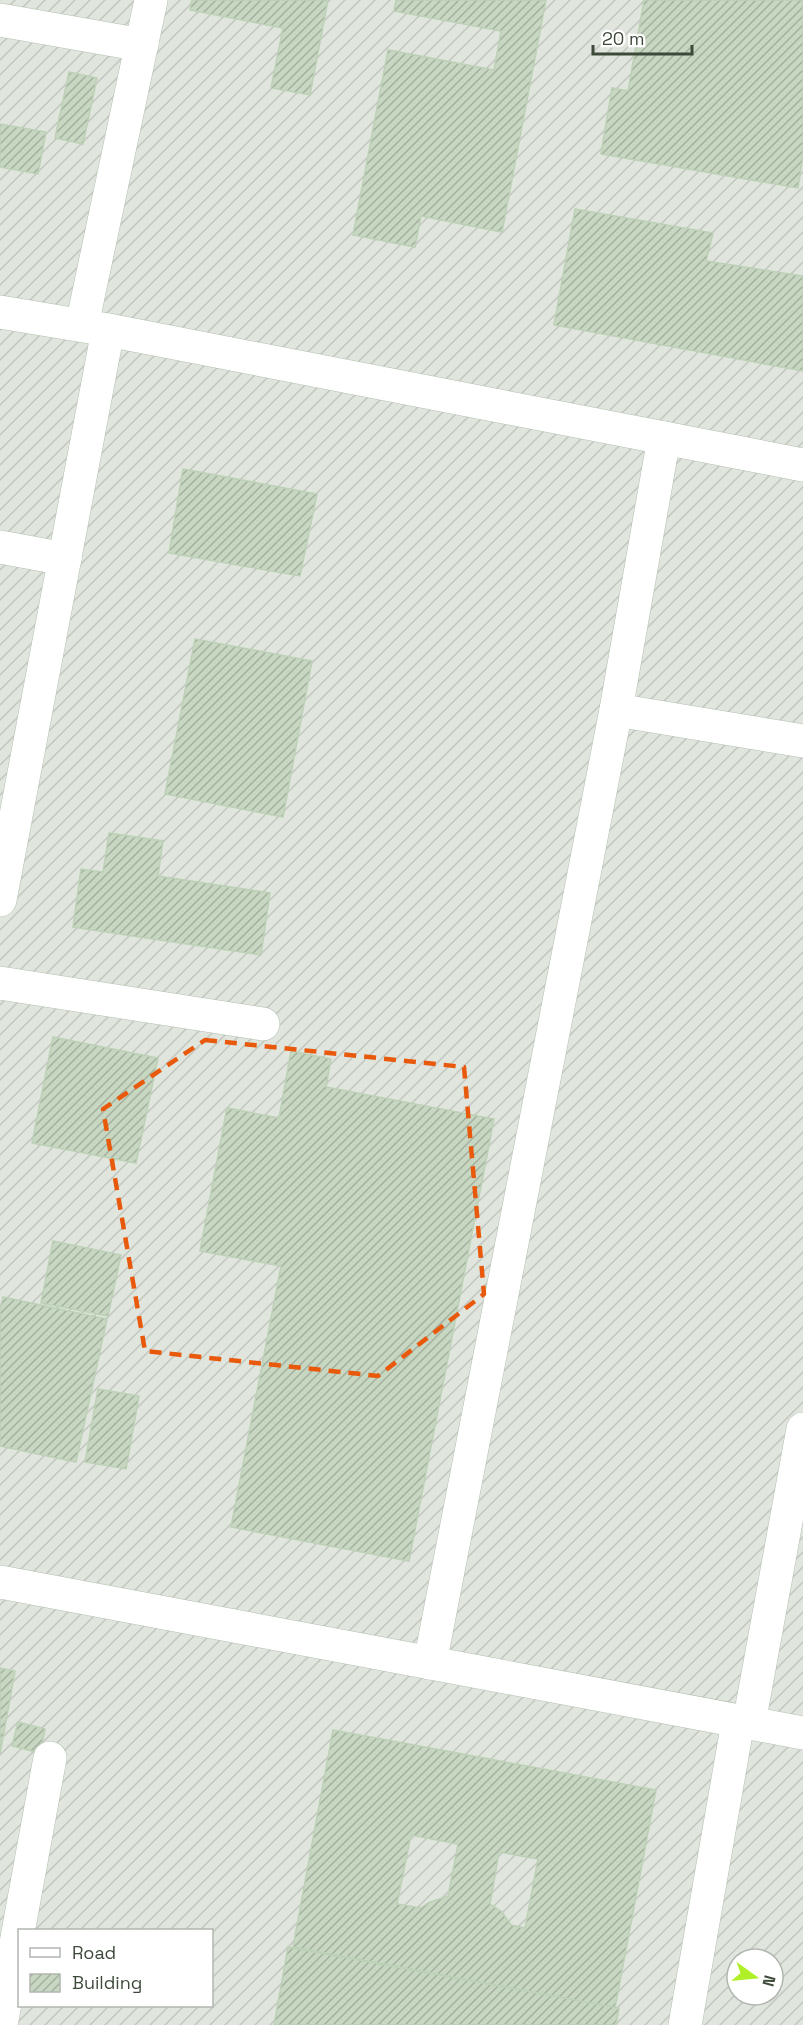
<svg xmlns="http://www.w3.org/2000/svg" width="803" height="2025" font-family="'Space Grotesk',sans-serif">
<defs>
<pattern id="industrial-furrows" width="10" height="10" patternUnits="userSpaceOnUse" patternTransform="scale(1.5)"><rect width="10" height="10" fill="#e0e5dd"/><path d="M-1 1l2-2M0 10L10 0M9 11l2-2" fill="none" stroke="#c1c6be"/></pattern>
<pattern id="building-hatch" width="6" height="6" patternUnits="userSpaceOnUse" patternTransform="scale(1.5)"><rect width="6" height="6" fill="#c7d7c2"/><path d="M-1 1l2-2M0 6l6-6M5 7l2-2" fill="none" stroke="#a3b09f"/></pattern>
</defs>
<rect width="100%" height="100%" fill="#edf5ec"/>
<path fill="url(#industrial-furrows)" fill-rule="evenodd" d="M0 0H803V2025H0ZM20 1930H212V2006H20ZM737 1959H773V1995H737Z"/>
<g fill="url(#building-hatch)" stroke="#bcd1b6" stroke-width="1.5" fill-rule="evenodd">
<path d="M192 0H328L310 95 271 88 283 28 190 10Z"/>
<path d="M396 0H546L502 232 421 216 415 247 353 235 388 50 494 70 501 31 394 11Z"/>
<path d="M644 0H803V156L798 188 601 154 612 88 628 91Z"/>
<path d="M69 72 97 78 83 144 55 138Z"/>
<path d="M0 124 46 132 38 174 0 167Z"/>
<path d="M575 209 713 233 706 261 803 276V371L554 325Z"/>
<path d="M183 469 317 494 300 576 169 553Z"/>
<path d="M195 639 312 661 283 817 165 794Z"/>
<path d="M109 833 163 841 158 876 270 893 261 955 73 927 81 869 103 872Z"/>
<path d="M53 1037 158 1058 136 1163 32 1143Z"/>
<path d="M291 1051 331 1059 326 1087 494 1119 409 1561 231 1527 281 1266 200 1251 227 1108 279 1118Z"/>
<path d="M53 1241 121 1255 108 1316 41 1303Z"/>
<path d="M3 1297 107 1319 76 1462 0 1446V1309Z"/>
<path d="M98 1389 139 1396 126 1469 85 1462Z"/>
<path d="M0 1668 15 1671 0 1754Z"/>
<path d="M18 1722 45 1729 40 1753 12 1746Z"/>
<path d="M333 1730 656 1790 615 2008 293 1947ZM411 1835 458 1844 448 1896 428 1903 421 1908 397 1904ZM499 1852 538 1859 525 1928 511 1925 502 1912 490 1904Z"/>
<path d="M288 1947 619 2008 616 2025H274Z"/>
</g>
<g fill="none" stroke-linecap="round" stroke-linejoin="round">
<defs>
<g id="minor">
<path d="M0 20 142 45"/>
<path d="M0 312 108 330 803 465"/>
<path d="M82 325 151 0"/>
<path d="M664 438 616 710 803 741"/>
<path d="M0 547 65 559"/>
<path d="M0 900 108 330"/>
<path d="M0 983 263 1024"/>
<path d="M0 1582 803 1733"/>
<path d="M430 1663 616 710"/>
<path d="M749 1723 803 1429"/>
<path d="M1 2025 50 1758"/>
<path d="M685 2025 738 1722"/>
</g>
</defs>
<use href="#minor" stroke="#b2c1af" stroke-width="34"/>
<use href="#minor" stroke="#fff" stroke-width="33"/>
</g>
<path fill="none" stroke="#e8590c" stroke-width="4.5" stroke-dasharray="12 8" stroke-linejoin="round" d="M205 1040 464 1067 484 1294 378 1376 145 1351 103 1109Z"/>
<rect x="18" y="1929" width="195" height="78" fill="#ffffff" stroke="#b1b7b0" stroke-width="1.5"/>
<rect x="30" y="1948" width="30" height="9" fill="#ffffff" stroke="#b1b7b0" stroke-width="1.5"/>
<text x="72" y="1959" font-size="18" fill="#3d4a3a">Road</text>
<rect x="30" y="1974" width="30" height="18" fill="url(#building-hatch)" stroke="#b1b7b0" stroke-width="1.5"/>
<text x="72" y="1989" font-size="18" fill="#3d4a3a">Building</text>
<g transform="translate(755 1977) rotate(105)"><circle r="28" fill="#ffffff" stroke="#b1b7b0" stroke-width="1.5"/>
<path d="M0-4.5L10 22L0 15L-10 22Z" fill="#b0f029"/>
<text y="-9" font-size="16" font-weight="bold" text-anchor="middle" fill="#3d4a3a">N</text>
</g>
<path d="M593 45v9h99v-9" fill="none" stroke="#3d4a3a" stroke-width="3"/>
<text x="602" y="45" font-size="18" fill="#3d4a3a" stroke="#ffffff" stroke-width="4.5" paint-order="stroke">20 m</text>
</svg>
